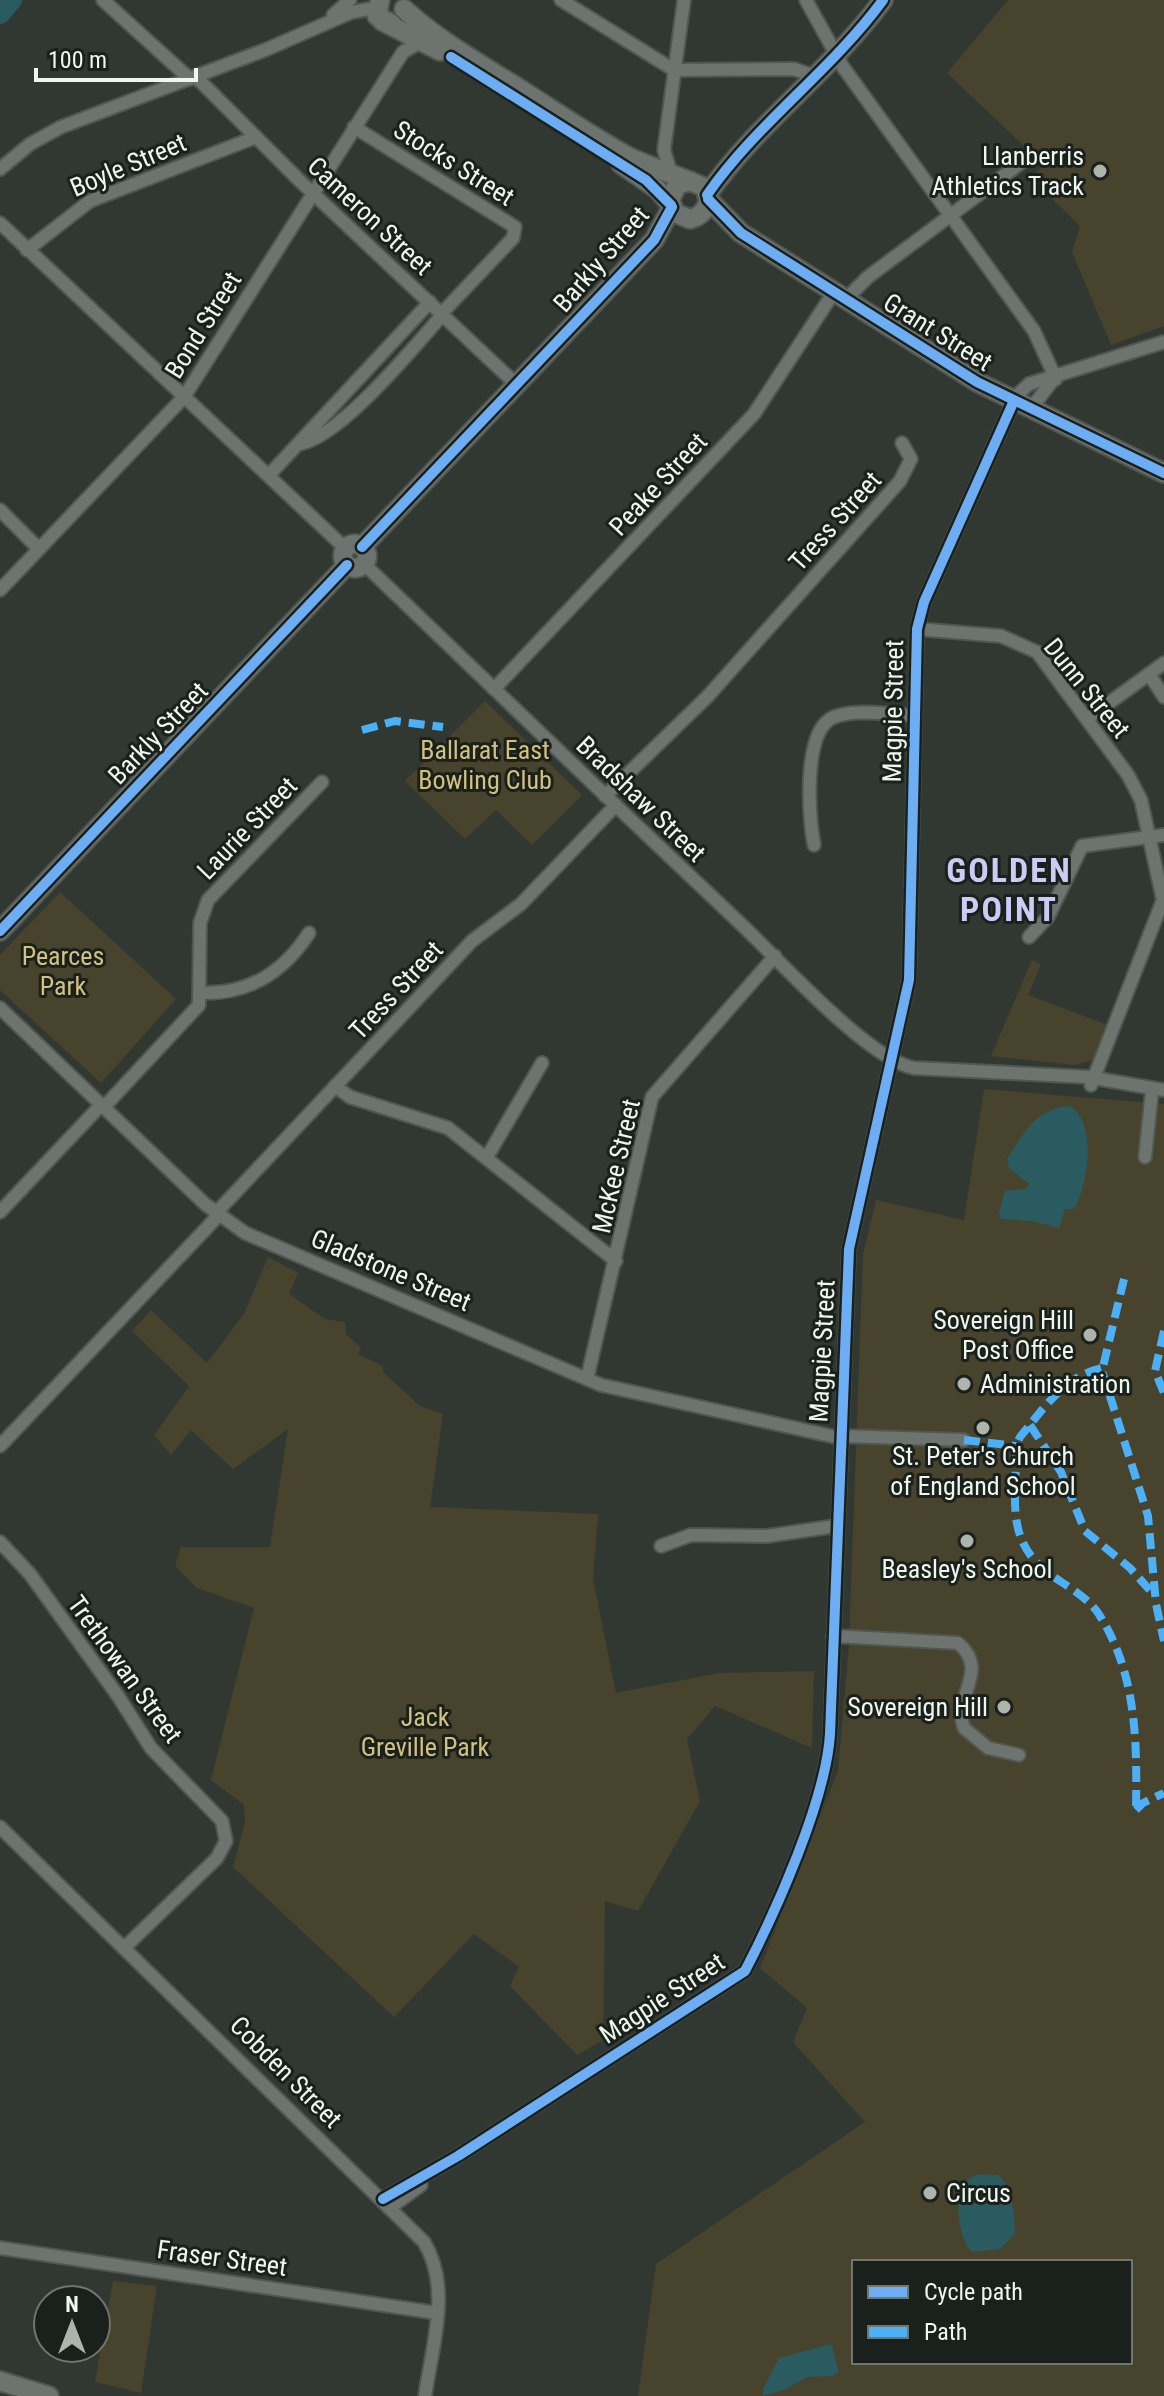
<svg xmlns="http://www.w3.org/2000/svg" width="1164" height="2396" font-family="'Roboto Condensed',sans-serif">
<rect width="100%" height="100%" fill="#313832"/>
<g fill="#48432c" fill-rule="evenodd">
<path d="M1008 0H1164V326L1111 345 1072 252 1080 226 1030 177 1044 165 947 73Z"/>
<path d="M485 701 582 795 532 845 496 810 465 839 405 781Z"/>
<path d="M60 892 176 999 101 1083 0 990V955Z"/>
<path d="M1032 960 1041 964 1028 995 1108 1025 1094 1060 1074 1065 991 1056Z"/>
<path d="M984 1089 1164 1104V2396H638L656 2264 865 2122 793 2042 807 2008 760 1968 838 1771 849 1644 863 1254 876 1200 964 1220ZM854 2262H1130V2362H854Z"/>
<path d="M268 1257 298 1273 289 1294 325 1319 345 1322 346 1334 361 1348 358 1354 383 1366V1372L420 1406 443 1414 430 1507 598 1514 593 1579 616 1693 719 1673 814 1671 812 1748 715 1706 687 1739 700 1801 638 1911 605 1901 603 2040 577 2055 510 1986 519 1967 474 1934 394 2017 233 1867 245 1823 244 1805 211 1780 254 1608 197 1588 175 1566 181 1547H270L288 1429 233 1469 191 1430 171 1455 154 1435 189 1386 132 1331 151 1310 207 1363 244 1314Z"/>
<path d="M113 2281 157 2286 141 2393 95 2382Z"/>
</g>
<g fill="#2a5b60">
<path d="M1069 1106C1098 1120 1088 1187 1074 1209H1065L1059 1228 1032 1221 1001 1219 999 1212 1005 1191 1026 1189 1029 1184 1009 1168 1007 1159C1024 1133 1035 1109 1069 1106Z"/>
<path d="M998 2175C1012 2185 1015 2217 1015 2234L1000 2249 972 2252C958 2239 950 2187 972 2177 979 2173 990 2175 998 2175Z"/>
<path d="M831 2344 839 2371 834 2376 807 2377 784 2390 763 2396V2389L779 2358Z"/>
</g>
<g fill="none" stroke-linecap="round" stroke-linejoin="round">
<path stroke="#2a5b60" stroke-width="20" d="M0 14 12 0"/>
<defs>
<g id="street">
<path d="M103 0 190 79"/>
<path d="M561 0 674 70 794 69 814 76"/>
<path d="M806 0 843 67 1034 331 1056 379"/>
<path d="M333 15 350 0"/>
<path d="M196 77 302 183 517 385"/>
<path d="M354 127 515 227 513 238 442 313"/>
<path d="M0 169 30 144 61 127 265 50 352 12 369 9"/>
<path d="M672 177 664 150 684 0"/>
<path d="M0 223 346 549"/>
<path d="M27 250 90 201 256 137"/>
<path d="M845 300 868 277 1022 162"/>
<path d="M1011 401 1029 384 1164 342"/>
<path d="M1030 410 1053 380"/>
<path d="M298 444C338 440 415 346 443 314"/>
<path d="M269 475 430 302"/>
<path d="M0 510 39 549"/>
<path d="M364 564C489 685 616 806 743 926 779 960 869 1060 914 1068L1088 1077 1164 1090"/>
<path d="M0 590 184 397 403 52 422 41"/>
<path d="M917 629 1001 636 1037 652 1128 775 1141 800 1163 900 1091 1085"/>
<path d="M1149 674 1164 697"/>
<path d="M494 689 754 414 834 292"/>
<path d="M1087 719 1164 663"/>
<path d="M605 796 708 696 900 481 911 459 902 443"/>
<path d="M814 845C809 816 802 730 834 717 856 708 891 715 915 715"/>
<path d="M1029 937 1048 917 1082 846 1164 835"/>
<path d="M202 993C249 994 283 973 309 933"/>
<path d="M0 1008 205 1204 245 1233 601 1385 840 1438"/>
<path d="M335 1086 350 1097 448 1128 616 1261"/>
<path d="M104 1107 199 1005 200 923 208 900 322 782"/>
<path d="M487 1157 542 1063"/>
<path d="M1145 1157 1152 1091"/>
<path d="M0 1212 102 1104"/>
<path d="M215 1214 472 941 521 904 616 805"/>
<path d="M587 1379 652 1097 775 956"/>
<path d="M840 1436 964 1440"/>
<path d="M0 1446 218 1216"/>
<path d="M0 1542 30 1574 118 1696 151 1748 222 1821 226 1841 217 1858 124 1948"/>
<path d="M661 1546 691 1535 767 1536 836 1526"/>
<path d="M833 1636 958 1643C991 1671 952 1696 964 1728L988 1748 1019 1755"/>
<path d="M0 1827 424 2242C452 2288 432 2346 425 2396"/>
<path d="M383 2199 458 2156 745 1971C776 1911 826 1800 830 1734L849 1249 909 980 917 629 924 602 1013 403"/>
<path d="M391 2207 421 2185"/>
<path d="M0 2248 437 2313"/>
</g>
<g id="secondary">
<path d="M380 0 377 16 392 24"/>
<path d="M404 9C439 41 480 64 520 89 556 112 592 137 629 157 642 164 700 184 703 187 715 200 704 216 690 219L675 213 670 200 677 185 690 181"/>
<path d="M382 21 440 51"/>
<path d="M621 164 657 189 671 205"/>
<path d="M707 195C757 123 831 71 883 0"/>
<path d="M708 199 741 233 977 382 1164 473"/>
<circle cx="355" cy="556" r="12"/>
<path d="M362 547 654 240 672 207"/>
<path d="M0 931 347 565"/>
<path d="M0 2381 49 2396"/>
</g>
</defs>
<use href="#street" stroke="#505751" stroke-width="16"/>
<use href="#secondary" stroke="#505751" stroke-width="22"/>
<use href="#street" stroke="#6d736e" stroke-width="12"/>
<use href="#secondary" stroke="#6d736e" stroke-width="18"/>
<g stroke="#4cb0f7" stroke-width="8" stroke-dasharray="16 8" stroke-linecap="butt">
<path d="M362 730 395 721 443 727"/>
<path d="M1124 1279 1102 1371 1148 1516 1156 1604 1164 1641"/>
<path d="M1164 1331 1155 1371 1164 1393"/>
<path d="M1101 1368C1063 1378 1044 1408 1020 1437L1016 1446C1017 1501 1003 1542 1054 1577 1070 1588 1090 1599 1100 1616 1137 1675 1137 1743 1136 1810"/>
<path d="M1030 1425 1061 1472 1085 1531 1130 1568 1155 1596"/>
<path d="M964 1440 1016 1446"/>
<path d="M1136 1810 1143 1803 1164 1793"/>
</g>
<defs>
<g id="cycleway">
<path d="M451 57 646 180 671 205"/>
<path d="M707 195C757 123 831 71 883 0"/>
<path d="M708 199 741 233 977 382 1164 473"/>
<path d="M362 547 654 240 672 207"/>
<path d="M0 931 347 565"/>
<path d="M383 2199 458 2156 745 1971C776 1911 826 1800 830 1734L849 1249 909 980 917 629 924 602 1013 403"/>
</g>
</defs>
<use href="#cycleway" stroke="#1a201b" stroke-width="15"/>
<use href="#cycleway" stroke="#6dadf4" stroke-width="10"/>
</g>
<g fill="#acb4ac" stroke="#1a201b" stroke-width="3">
<circle cx="1100" cy="171" r="8"/>
<circle cx="1090" cy="1335" r="8"/>
<circle cx="964" cy="1384" r="8"/>
<circle cx="983" cy="1428" r="8"/>
<circle cx="967" cy="1541" r="8"/>
<circle cx="1004" cy="1707" r="8"/>
<circle cx="930" cy="2193" r="8"/>
</g>
<g text-anchor="middle" stroke-width="6" stroke-linejoin="round" paint-order="stroke">
<g font-size="26" fill="#eef6ee" stroke="#1a201b" text-anchor="end">
<text x="1084" y="165">Llanberris<tspan x="1084" dy="30">Athletics Track</tspan></text>
<text x="1074" y="1329">Sovereign Hill<tspan x="1074" dy="30">Post Office</tspan></text>
<text x="980" y="1393" text-anchor="start">Administration</text>
<text x="983" y="1465" text-anchor="middle">St. Peter's Church<tspan x="983" dy="30">of England School</tspan></text>
<text x="967" y="1578" text-anchor="middle">Beasley's School</text>
<text x="988" y="1716">Sovereign Hill</text>
<text x="946" y="2202" text-anchor="start">Circus</text>
</g>
<g font-size="26" fill="#eef6ee" stroke="#1a201b">
<text transform="translate(454 163) rotate(32)" y="9">Stocks Street</text>
<text transform="translate(128 165) rotate(-23)" y="9">Boyle Street</text>
<text transform="translate(370 216) rotate(43)" y="9">Cameron Street</text>
<text transform="translate(601 259) rotate(-49)" y="9">Barkly Street</text>
<text transform="translate(203 325) rotate(-58)" y="9">Bond Street</text>
<text transform="translate(938 332) rotate(32)" y="9">Grant Street</text>
<text transform="translate(658 484) rotate(-47)" y="9">Peake Street</text>
<text transform="translate(835 521) rotate(-48)" y="9">Tress Street</text>
<text transform="translate(1087 688) rotate(51)" y="9">Dunn Street</text>
<text transform="translate(893 711) rotate(-89)" y="9">Magpie Street</text>
<text transform="translate(158 733) rotate(-46)" y="9">Barkly Street</text>
<text transform="translate(641 799) rotate(44)" y="9">Bradshaw Street</text>
<text transform="translate(247 828) rotate(-46)" y="9">Laurie Street</text>
<text transform="translate(396 990) rotate(-47)" y="9">Tress Street</text>
<text transform="translate(616 1166) rotate(-77)" y="9">McKee Street</text>
<text transform="translate(391 1270) rotate(23)" y="9">Gladstone Street</text>
<text transform="translate(822 1351) rotate(-87)" y="9">Magpie Street</text>
<text transform="translate(125 1669) rotate(54)" y="9">Trethowan Street</text>
<text transform="translate(662 1998) rotate(-33)" y="9">Magpie Street</text>
<text transform="translate(286 2072) rotate(45)" y="9">Cobden Street</text>
<text transform="translate(222 2258) rotate(8)" y="9">Fraser Street</text>
</g>
<g font-size="26" fill="#d3c17f" stroke="#1a201b">
<text x="485" y="759">Ballarat East<tspan x="485" dy="30">Bowling Club</tspan></text>
<text x="63" y="965">Pearces<tspan x="63" dy="30">Park</tspan></text>
<text x="425" y="1726">Jack<tspan x="425" dy="30">Greville Park</tspan></text>
</g>
<g font-size="34" font-weight="bold" letter-spacing="2" fill="#cbcbf6" stroke="#1a201b">
<text x="1009" y="882">GOLDEN<tspan x="1009" dy="39">POINT</tspan></text>
</g>
</g>
<rect x="852" y="2260" width="280" height="104" fill="#1a201b" stroke="#6f766f" stroke-width="2"/>
<rect x="868" y="2286" width="40" height="12" fill="#6dadf4" stroke="#6f766f" stroke-width="2"/>
<text x="924" y="2300" font-size="24" fill="#eef6ee">Cycle path</text>
<rect x="868" y="2326" width="40" height="12" fill="#4cb0f7" stroke="#6f766f" stroke-width="2"/>
<text x="924" y="2340" font-size="24" fill="#eef6ee">Path</text>
<g transform="translate(72 2324)"><circle r="38" fill="#1a201b" stroke="#6f766f" stroke-width="2"/>
<path d="M0-6L14 30L0 20L-14 30Z" fill="#acb4ac"/>
<text y="-12" font-size="22" font-weight="bold" text-anchor="middle" fill="#eef6ee">N</text>
</g>
<path d="M36 68v12h160v-12" fill="none" stroke="#eef6ee" stroke-width="4"/>
<text x="48" y="68" font-size="24" fill="#eef6ee" stroke="#1a201b" stroke-width="6" paint-order="stroke">100 m</text>
</svg>
